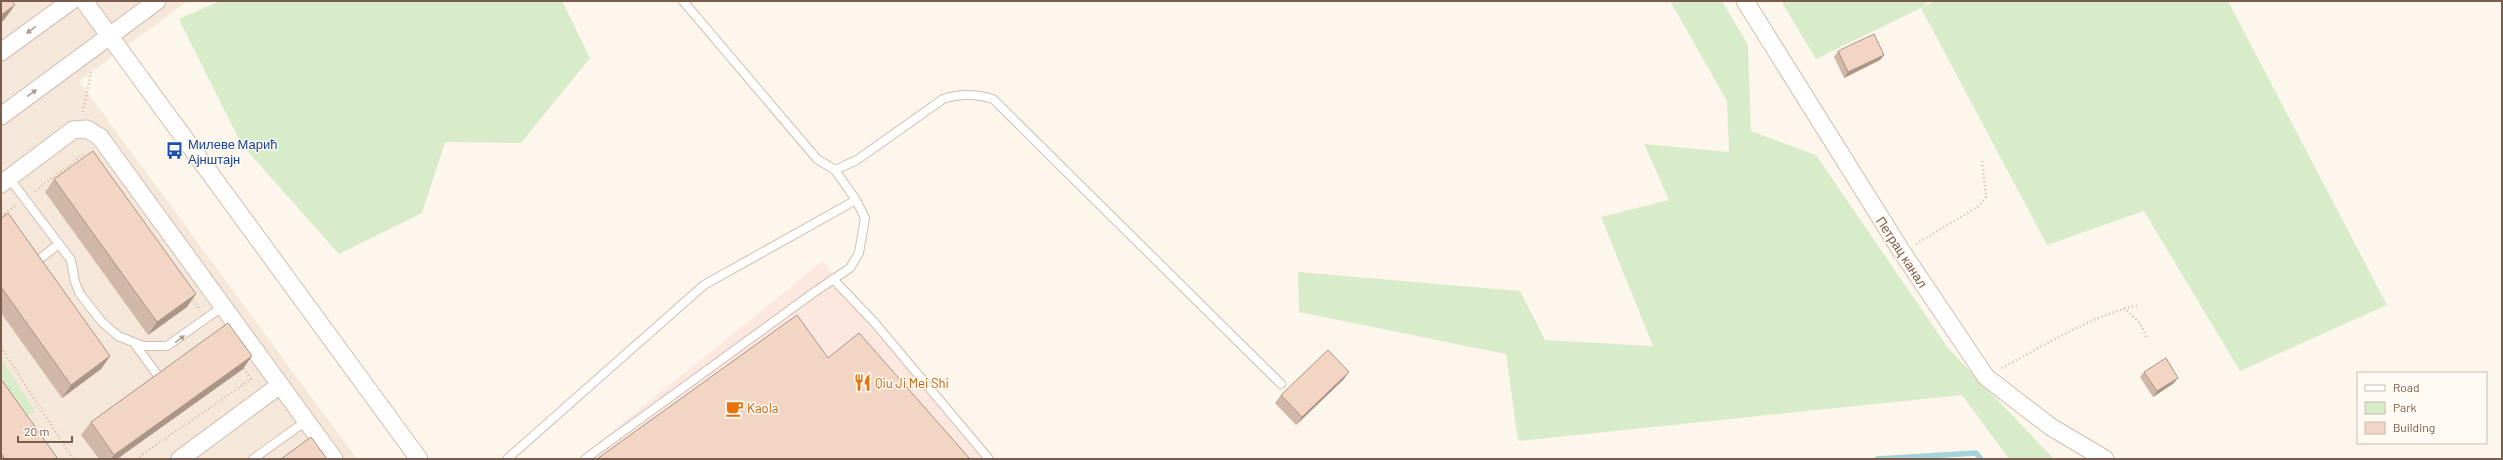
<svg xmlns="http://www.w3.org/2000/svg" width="2503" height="460" font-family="Barlow,sans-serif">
<rect width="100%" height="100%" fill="#fdf6ec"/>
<path fill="#f5e8da" d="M1 1H188L79 81 357 459H1Z"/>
<path fill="#fde8e0" d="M823 261 994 459H578Z"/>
<g fill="#d8ecc9">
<path d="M220 1H562L590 58 521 143 445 142 422 213 339 254 242 145 179 19Z"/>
<path d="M1670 1H1722L1748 45 1751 131 1816 155 1948 348 2054 459H2009L1962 395 1518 441 1506 354 1299 312 1298 272 1520 291 1545 340 1653 346 1601 217 1669 200 1644 144 1729 152 1727 101Z"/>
<path d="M1781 1H1929L1923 7 1935 1H2228L2387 305 2240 371 2144 211 2047 245 1921 8 1816 59Z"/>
<path d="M1 358 35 412 22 419 1 393Z"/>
</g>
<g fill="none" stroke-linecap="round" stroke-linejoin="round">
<path stroke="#a5d3da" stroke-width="5.5" d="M1877 459 1976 453 1981 459"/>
<defs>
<g id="service">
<path d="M683 1 817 159 835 170 857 160 943 99C961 93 976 94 993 99L1281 384"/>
<path d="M9 178 71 260 75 282 80 294 102 322 118 336 143 346H167L222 307"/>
<path d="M33 264 59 244"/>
<path d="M833 279 874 322 989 459"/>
<path d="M134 343 159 377"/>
<path d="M253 459 306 421"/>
<path d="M507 459 704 285 856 200"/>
<path d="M585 459 813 293 850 268 859 253 865 218 856 200 835 170"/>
</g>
<g id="minor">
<path d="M84 1 419 459"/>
<path d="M1745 1 1902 252 1986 377 2051 427 2105 459"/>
<path d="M1 52 71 1"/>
<path d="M1 116 157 1"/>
<path d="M1 184 73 130 87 129 100 137 334 459"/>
<path d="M180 459 280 385"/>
</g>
</defs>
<use href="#service" stroke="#d1beb0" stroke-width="10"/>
<use href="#minor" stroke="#d1beb0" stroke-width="19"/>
<g stroke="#d9b8a5" stroke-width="2.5" stroke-dasharray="1 3" stroke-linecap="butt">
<path d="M83 112 91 72"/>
<path d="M35 191 84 154 87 158"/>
<path d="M1 216 15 206"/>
<path d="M1916 244 1979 206 1986 197 1982 161"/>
<path d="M191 297 200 309"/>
<path d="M2124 308 2140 323 2147 338"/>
<path d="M1 347 73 459"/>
<path d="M2002 368C2045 345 2090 316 2139 305"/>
<path d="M136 459 251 379 242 366"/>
</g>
<use href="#service" stroke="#fff" stroke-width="8"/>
<use href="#minor" stroke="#fff" stroke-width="17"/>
</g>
<g fill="#d1b7a8">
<path d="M1838 51 1884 55 1880 60 1844 78 1834 57Z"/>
<path d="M54 179 187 307 148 335 45 192Z"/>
<path d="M1 218 110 356 101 369 62 398 1 313Z"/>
<path d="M243 369 117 459H99L81 435 91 422Z"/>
<path d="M1349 372 1343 380 1296 425 1275 403 1281 395Z"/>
<path d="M2144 372 2174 383 2153 397 2140 377Z"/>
<path d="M1 379 58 459H1Z"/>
</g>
<g fill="#aa9588">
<path d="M15 5 4 20 1 22V15Z"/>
<path d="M1884 55 1880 60 1844 78 1848 72Z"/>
<path d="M196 294 187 307 148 335 157 322Z"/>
<path d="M110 356 101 369 62 398 71 385Z"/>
<path d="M252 356 243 369 117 459H111L114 455Z"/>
<path d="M1349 372 1343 380 1296 425 1302 417Z"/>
<path d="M2178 378 2174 383 2153 397 2157 391Z"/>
</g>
<g fill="#f3d5c3" stroke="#aa9588">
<path d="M1 1H12L15 5 1 15Z"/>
<path d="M1874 34 1884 55 1848 72 1838 51Z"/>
<path d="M93 151 196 294 157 322 54 179Z"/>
<path d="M8 213 110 356 71 385 1 287V218Z"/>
<path d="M797 315 828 358 859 333 970 459H597Z"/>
<path d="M228 323 252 356 114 455 91 422Z"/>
<path d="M1328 350 1349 372 1302 417 1281 395Z"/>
<path d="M2166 358 2178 378 2157 391 2144 372Z"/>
<path d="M1 379 58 459H5L1 453Z"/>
<path d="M311 437 327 459H281Z"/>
</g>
<defs><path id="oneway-solid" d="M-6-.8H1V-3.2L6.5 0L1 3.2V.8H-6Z"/></defs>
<g fill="#af9d94">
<use href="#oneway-solid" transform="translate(31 30) rotate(144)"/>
<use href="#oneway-solid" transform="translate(32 93) rotate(-36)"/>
<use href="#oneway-solid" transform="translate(180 339) rotate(-36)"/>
</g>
<defs>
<symbol id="bus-bare" viewBox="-9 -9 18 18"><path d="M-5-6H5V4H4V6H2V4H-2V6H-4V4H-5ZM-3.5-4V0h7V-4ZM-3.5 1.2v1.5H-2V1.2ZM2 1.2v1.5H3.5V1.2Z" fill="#1a4fb4" stroke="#fffaf3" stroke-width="2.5" paint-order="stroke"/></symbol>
<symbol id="restaurant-bare" viewBox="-9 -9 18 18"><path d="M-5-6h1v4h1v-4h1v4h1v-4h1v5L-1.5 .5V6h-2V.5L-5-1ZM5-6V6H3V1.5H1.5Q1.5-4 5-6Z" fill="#e8710a" stroke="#fffaf3" stroke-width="2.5" paint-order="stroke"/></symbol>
<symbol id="cafe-bare" viewBox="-9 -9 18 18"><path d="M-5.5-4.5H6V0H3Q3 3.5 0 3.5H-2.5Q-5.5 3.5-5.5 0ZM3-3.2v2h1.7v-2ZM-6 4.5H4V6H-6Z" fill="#e8710a" stroke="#fffaf3" stroke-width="2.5" paint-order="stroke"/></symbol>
</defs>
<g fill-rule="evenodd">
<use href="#bus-bare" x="162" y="138" width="25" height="25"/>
<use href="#restaurant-bare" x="850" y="370" width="25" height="25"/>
<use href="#cafe-bare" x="722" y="396" width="25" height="25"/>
</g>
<g text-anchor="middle" stroke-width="3" stroke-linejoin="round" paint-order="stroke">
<g font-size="13" fill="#164399" stroke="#fffaf3" text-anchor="start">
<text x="188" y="149">Милеве Марић<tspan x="188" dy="15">Ајнштајн</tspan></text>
</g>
<g font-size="13" fill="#7a5c4d" stroke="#fffaf3">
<text transform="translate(1902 252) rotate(57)" y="5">Петрац канал</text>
</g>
<g font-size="13" fill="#c56008" stroke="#fffaf3" text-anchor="start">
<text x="875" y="388">Qiu Ji Mei Shi</text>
<text x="747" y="413">Kaola</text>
</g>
</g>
<rect width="2503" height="460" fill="none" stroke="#7a5c4d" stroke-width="4"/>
<rect x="2357" y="372" width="130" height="72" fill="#fffaf3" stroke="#cabbb1"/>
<rect x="2365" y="385" width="20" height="6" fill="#ffffff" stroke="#cabbb1"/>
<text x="2393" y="392" font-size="12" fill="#7a5c4d">Road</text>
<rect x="2365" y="402" width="20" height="12" fill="#d8ecc9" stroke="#cabbb1"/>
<text x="2393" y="412" font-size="12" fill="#7a5c4d">Park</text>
<rect x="2365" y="422" width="20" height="12" fill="#f3d5c3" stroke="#cabbb1"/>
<text x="2393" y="432" font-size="12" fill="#7a5c4d">Building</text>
<path d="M18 436v6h54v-6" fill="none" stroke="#7a5c4d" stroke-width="2"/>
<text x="24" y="436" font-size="12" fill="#7a5c4d" stroke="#fffaf3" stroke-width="3" paint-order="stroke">20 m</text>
</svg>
